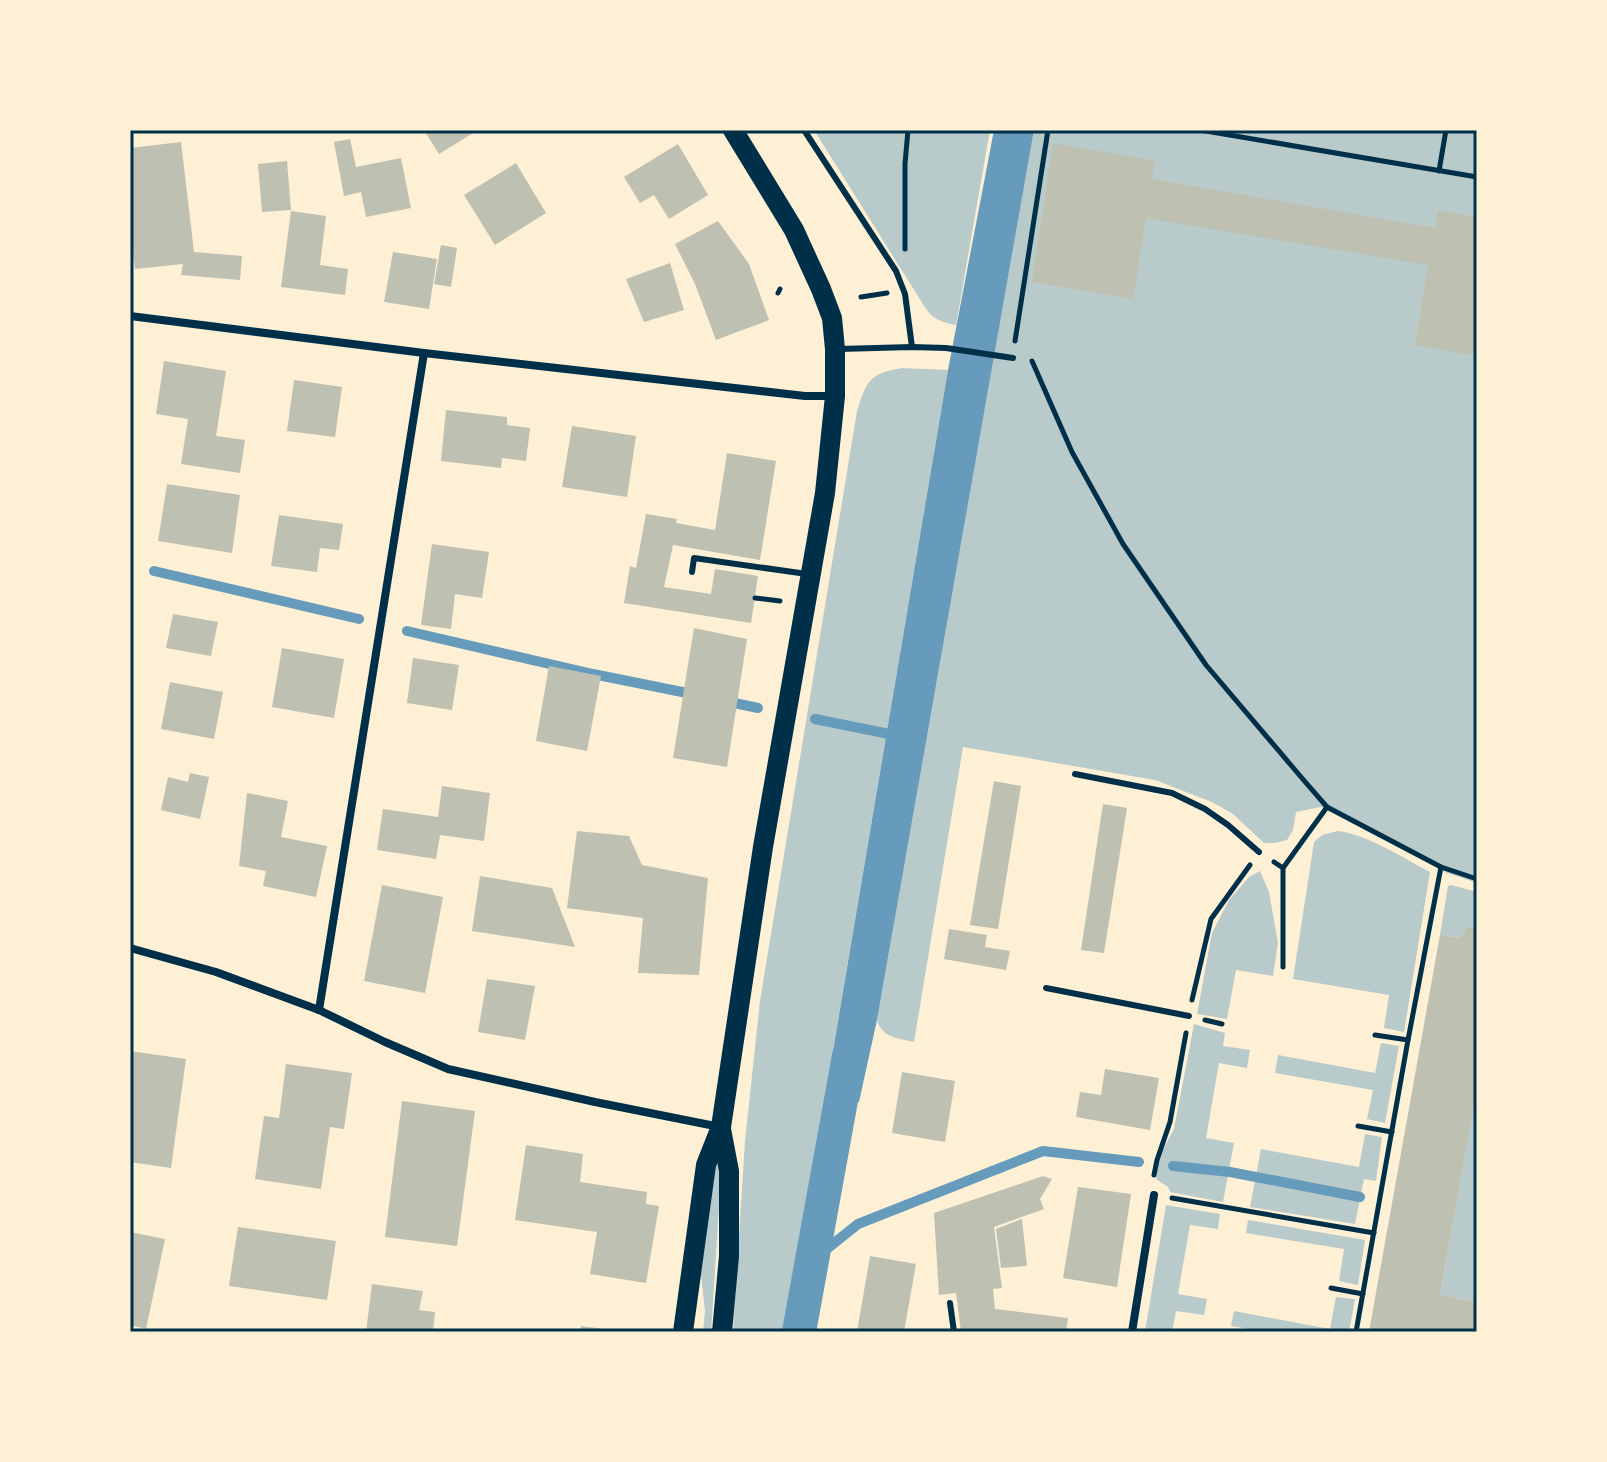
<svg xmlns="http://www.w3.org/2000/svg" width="1607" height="1462" font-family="Inter,sans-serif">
<rect width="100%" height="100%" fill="#fdf0d5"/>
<g fill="#b9caca">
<path d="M814 130H990L956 325C942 322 934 320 926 309Z"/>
<path d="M1034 130H1477V883L1447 873 1321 807 1296 812 1293 830 1287 840 1275 843H1264L1233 814 1212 802 1155 780 963 747 914 1042C898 1038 882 1038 877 1020Z"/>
<path d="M902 368 948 370 825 1097 841 1100 796 1332H733L745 1141 760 1001 857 411C867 381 868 374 902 368Z"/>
<path d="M1338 831C1371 836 1401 857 1430 872L1404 1032 1384 1028 1389 995 1293 979 1314 842 1322 835Z"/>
<path d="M1260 871 1269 892 1278 943 1273 976 1236 970 1227 1019 1197 1014 1212 933 1229 900 1249 877Z"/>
<path d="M1451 885 1477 892V929L1466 928 1460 938 1440 935 1448 886Z"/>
<path d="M1194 1024 1225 1033 1223 1046 1250 1050 1247 1068 1219 1063 1206 1138 1234 1143 1223 1202 1170 1192 1168 1187 1156 1179 1159 1157 1174 1129Z"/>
<path d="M1381 1043 1399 1046 1385 1123 1367 1119 1373 1090 1275 1073 1278 1055 1375 1073Z"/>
<path d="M1476 1091H1477V1302L1440 1295Z"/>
<path d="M1365 1134 1382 1137 1376 1181 1364 1179 1355 1224 1250 1207 1261 1149 1359 1167Z"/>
<path d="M718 1166 721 1176 711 1332H703L705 1311 701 1275 713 1167Z"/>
<path d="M1166 1205 1220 1214 1218 1229 1190 1225 1178 1294 1207 1299 1204 1315 1176 1311 1172 1332H1145Z"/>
<path d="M1248 1220 1365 1240 1358 1285 1339 1281 1344 1249 1246 1233Z"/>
<path d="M1336 1297 1355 1299 1349 1332H1267L1231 1326 1234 1311 1330 1329Z"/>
</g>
<path fill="#669bbc" d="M994 130H1034L877 1020 859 1102 825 1098 948 370Z"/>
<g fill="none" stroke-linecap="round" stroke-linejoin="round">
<g stroke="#669bbc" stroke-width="10">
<path d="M154 571 359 619"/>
<path d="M407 631 593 674 697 695"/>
<path d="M725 701 758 708"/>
<path d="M815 719 899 736"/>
<path d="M1173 1166 1230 1172 1360 1197"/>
<path d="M813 1260 858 1224 1043 1151 1139 1162"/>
</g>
<path stroke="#669bbc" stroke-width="34" d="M799 1332 849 1056"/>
</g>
<g fill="#bec0b2">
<path d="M424 130H478L439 154Z"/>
<path d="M350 139 356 167 401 158 411 208 366 217 361 192 344 196 334 142Z"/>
<path d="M181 142 194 252 242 256 240 280 181 275 183 264 135 269 130 227V148Z"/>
<path d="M1053 143 1155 161 1152 179 1435 228 1438 210 1477 217V356L1415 345 1428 265 1146 218 1133 299 1032 282Z"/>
<path d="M678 144 708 195 669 219 654 195 640 203 624 177Z"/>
<path d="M287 161 291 210 262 212 258 164Z"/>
<path d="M516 163 546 213 495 245 464 195Z"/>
<path d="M291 211 326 216 320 265 348 269 345 295 281 287Z"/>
<path d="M718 221 749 264 769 320 716 340 695 284 675 244Z"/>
<path d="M441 245 457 248 451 287 434 284Z"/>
<path d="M393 252 437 259 429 309 384 302Z"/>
<path d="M670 263 684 310 644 322 626 279Z"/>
<path d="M164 361 226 371 216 436 245 440 240 473 181 464 188 419 156 414Z"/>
<path d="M294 380 342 387 335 437 287 431Z"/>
<path d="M446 410 507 417V425L530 428 526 461 502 458 501 468 441 461Z"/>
<path d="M572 426 636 436 627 497 562 487Z"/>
<path d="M727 453 776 461 760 560 673 545 664 587 711 594 715 569 758 576 751 623 624 603 630 566 636 568 646 514 677 519 676 523 715 530Z"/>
<path d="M167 484 240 495 232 553 158 541Z"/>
<path d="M279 515 343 524 339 550 320 548 317 572 271 566Z"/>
<path d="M432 544 489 552 482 598 455 594 451 629 421 625Z"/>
<path d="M173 614 218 622 211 656 166 648Z"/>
<path d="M694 628 747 639 727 767 673 758Z"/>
<path d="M282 648 344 659 334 718 272 707Z"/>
<path d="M413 658 459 665 452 710 407 703Z"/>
<path d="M549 666 601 676 587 751 536 741Z"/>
<path d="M170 682 223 692 214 739 161 729Z"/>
<path d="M190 773 209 777 200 819 161 810 168 777 188 782Z"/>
<path d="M994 781 1021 786 998 929 970 925Z"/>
<path d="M442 786 490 793 484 841 440 835 436 859 377 850 383 809 438 817Z"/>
<path d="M247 793 288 801 281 837 327 846 316 897 263 886 266 871 239 866Z"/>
<path d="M1103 804 1127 808 1104 953 1081 950Z"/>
<path d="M577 831 629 836 642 865 708 878 699 975 638 973 643 918 567 908Z"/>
<path d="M480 876 552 888 575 947 472 931Z"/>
<path d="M382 885 443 897 425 993 364 981Z"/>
<path d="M1466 928H1477V1088L1440 1295 1477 1302V1332H1369L1440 935 1460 938Z"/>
<path d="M949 929 987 935 985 947 1010 951 1006 970 944 959Z"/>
<path d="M487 979 535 986 525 1040 478 1032Z"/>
<path d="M130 1051 186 1059 171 1168 130 1162Z"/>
<path d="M286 1064 352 1073 344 1129 330 1127 321 1189 255 1179 264 1116 279 1118Z"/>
<path d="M1105 1069 1159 1078 1150 1130 1076 1117 1080 1092 1101 1095Z"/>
<path d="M902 1072 955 1081 945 1142 892 1133Z"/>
<path d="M402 1101 475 1111 457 1246 385 1237Z"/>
<path d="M526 1145 583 1154 580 1182 647 1192 646 1204 659 1206 646 1283 590 1274 597 1232 515 1220Z"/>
<path d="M1043 1176 1052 1179 1040 1199 1044 1209 994 1227 1002 1288 993 1289 995 1309 1068 1318 1066 1332H961L956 1293 939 1295 934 1213Z"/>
<path d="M1078 1187 1131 1194 1117 1287 1063 1278Z"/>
<path d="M1022 1219 1027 1266 1001 1268 996 1229Z"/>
<path d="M238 1227 336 1241 327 1300 229 1286Z"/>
<path d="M130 1232 165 1239 146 1329 130 1325Z"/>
<path d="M870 1256 916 1264 904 1332H857Z"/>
<path d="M372 1284 423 1291 419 1310 435 1312 433 1332H366Z"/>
<path d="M581 1326 612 1330 611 1332H580Z"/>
</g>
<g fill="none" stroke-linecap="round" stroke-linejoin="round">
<g stroke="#003049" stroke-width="5">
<path d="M1200 130 1477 177"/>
<path d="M1439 171 1446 130"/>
<path d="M905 249V164L908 130"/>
<path d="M778 293 780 289"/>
<path d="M861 297 887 293"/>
<path d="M1015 341 1048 130"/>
<path d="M1032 361 1072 452 1123 544 1206 665 1301 777 1327 807 1441 867 1477 879"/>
<path d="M755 598 780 601"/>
<path d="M1274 862 1283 868 1327 807"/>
<path d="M1283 868V967"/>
<path d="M1192 1000 1211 919 1250 865"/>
<path d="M1205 1020 1222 1024"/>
<path d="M1375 1035 1408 1040"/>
<path d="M1358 1126 1392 1132"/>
<path d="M1154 1175 1157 1160 1170 1122 1186 1033"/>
<path d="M1172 1198 1374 1233"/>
<path d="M1331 1288 1363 1294"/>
<path d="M1356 1332 1408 1040 1441 867"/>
</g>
<g stroke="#003049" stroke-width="6">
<path d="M804 130 896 271 905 294 912 347"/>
<path d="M839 349 912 347 946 348 1013 358"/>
<path d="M692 572 694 558 807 574"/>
<path d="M1075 774 1172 793 1205 809 1228 825 1259 852"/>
<path d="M1046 988 1189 1016"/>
<path d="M950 1303 954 1332"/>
</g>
<g stroke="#003049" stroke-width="8">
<path d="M130 316 424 353 805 396H832"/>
<path d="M130 948 216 972 319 1010 385 1042 448 1069 595 1102 720 1127"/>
<path d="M319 1010 424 353"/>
<path d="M1132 1332 1154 1195"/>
</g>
<g stroke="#003049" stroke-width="20">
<path d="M721 1129 729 1171V1256L722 1332"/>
<path d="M683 1332 706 1165 721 1127 763 847 825 493 835 396V349L832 318 821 289 794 230 733 130"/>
</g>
</g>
<rect width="1607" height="1462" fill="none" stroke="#fdf0d5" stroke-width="264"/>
<rect x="132" y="132" width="1343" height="1198" fill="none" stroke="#003049" stroke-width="3"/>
</svg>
